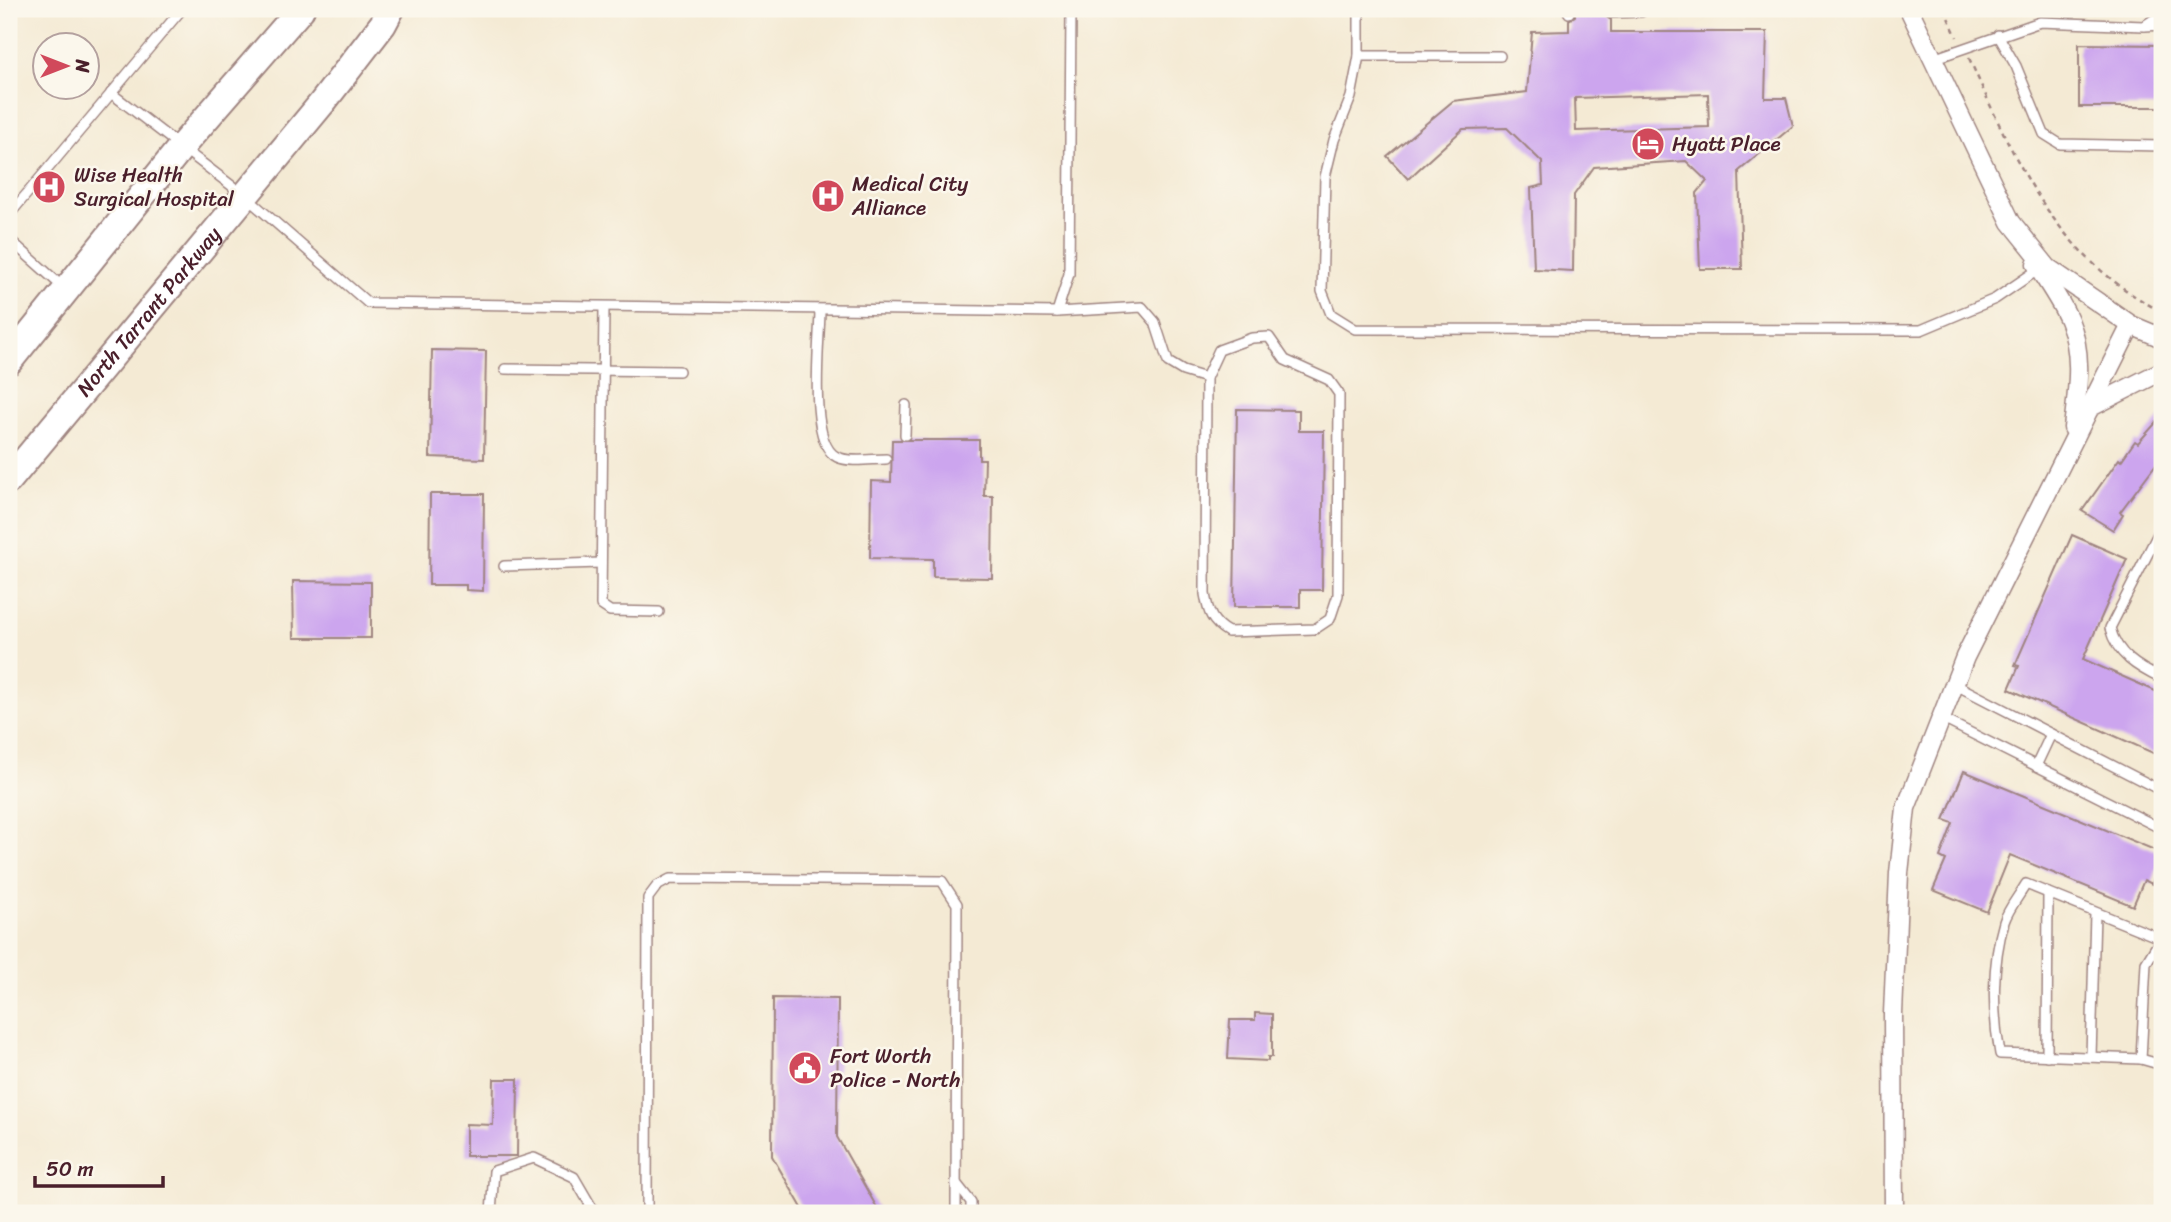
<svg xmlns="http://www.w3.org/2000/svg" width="2171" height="1222" font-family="Sriracha,sans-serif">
<rect width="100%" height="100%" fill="#fbf7ec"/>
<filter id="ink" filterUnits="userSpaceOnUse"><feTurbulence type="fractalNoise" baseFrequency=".0143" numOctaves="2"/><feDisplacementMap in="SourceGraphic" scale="14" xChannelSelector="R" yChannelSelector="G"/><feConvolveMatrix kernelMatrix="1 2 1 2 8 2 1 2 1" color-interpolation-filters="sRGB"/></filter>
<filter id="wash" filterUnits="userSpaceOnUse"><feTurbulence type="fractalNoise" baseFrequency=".00686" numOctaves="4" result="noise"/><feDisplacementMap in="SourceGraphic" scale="28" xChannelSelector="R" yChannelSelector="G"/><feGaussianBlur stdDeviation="1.57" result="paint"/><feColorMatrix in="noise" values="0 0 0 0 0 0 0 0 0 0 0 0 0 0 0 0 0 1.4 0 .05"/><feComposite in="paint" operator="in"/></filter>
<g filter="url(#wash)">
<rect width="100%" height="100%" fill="#f4ead4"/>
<g id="blocks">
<g fill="#cca5ee" fill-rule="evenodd">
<path d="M1575 9H1606L1605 16 1611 20V32H1767L1765 98H1786L1793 126 1739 171 1742 269H1700L1697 193 1707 181 1686 161 1594 167 1574 195 1573 271 1534 269 1531 188 1543 185 1542 162 1507 128 1463 129 1408 179 1387 156 1453 101 1527 92 1532 32 1569 31V20L1575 16ZM1708 94 1709 127 1576 131 1575 98Z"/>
<path d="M2079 44 2162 45V107H2079Z"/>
<path d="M432 350 486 351 484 459 430 457Z"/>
<path d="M1237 409 1299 410V431H1324L1322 590H1300V607H1234Z"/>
<path d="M2162 416V456L2120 512 2123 514 2113 530 2082 511 2119 459 2121 461 2135 441 2138 443Z"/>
<path d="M892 440H979V459H985L984 496H993L992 578 933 577V559L870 558 871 481 891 482Z"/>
<path d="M430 494H484L483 591 466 590V585H429Z"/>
<path d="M2072 535 2127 559 2083 659 2162 694V757L2009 689 2019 666 2015 665Z"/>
<path d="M293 581 371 582V638H294Z"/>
<path d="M1964 771 2162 853 2152 884 2144 880 2133 906 2010 855 1987 912 1933 890 1946 860 1940 857 1953 823 1944 820Z"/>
<path d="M773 998 838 999 837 1137 880 1213H805L772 1156Z"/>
<path d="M1255 1013 1272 1014V1057H1268V1061L1228 1059 1230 1020H1255Z"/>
<path d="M494 1079H518L517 1156H466V1124L493 1125Z"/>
</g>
</g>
</g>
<g filter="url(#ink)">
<use href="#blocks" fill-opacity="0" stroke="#9f8480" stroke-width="2"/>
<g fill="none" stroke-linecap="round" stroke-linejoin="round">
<defs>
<g id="service">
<path d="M1359 9V56L1351 97 1334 140 1325 177 1322 291 1331 314 1355 329 1921 330 1995 299 2039 269"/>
<path d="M1567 9 1569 13"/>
<path d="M1611 13 1641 12 1646 9"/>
<path d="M2145 26 2162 25"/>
<path d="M1998 35 2016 66 2044 134 2060 144 2162 146"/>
<path d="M1359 56H1500"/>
<path d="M1933 59 2040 22 2144 26 2162 14"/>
<path d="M111 93 245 196 368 303 1057 312 1142 307 1155 322 1168 362 1183 371 1206 378"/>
<path d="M9 215 182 9"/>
<path d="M9 239 65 289"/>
<path d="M604 307 601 605 610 611 659 612"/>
<path d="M820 310C820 341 807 443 837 457 850 463 872 459 886 459"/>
<path d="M1057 312 1069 274 1071 9"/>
<path d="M1269 337 1285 360 1329 380 1339 394 1338 595 1330 619 1315 629 1228 632C1212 623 1208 612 1205 594L1206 378 1219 350 1252 338Z"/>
<path d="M505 369 679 371"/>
<path d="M905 435 906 405"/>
<path d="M2162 526 2110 628C2117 655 2137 667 2162 679"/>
<path d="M504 566 601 563"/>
<path d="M2155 675 2162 661"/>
<path d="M1954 684 2162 791"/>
<path d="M1941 718 2162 829"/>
<path d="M2036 766 2051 734"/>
<path d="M2162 939 2026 884C2019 896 2008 909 2004 922 1992 963 1992 1012 2000 1054L2141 1059 2162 1065"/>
<path d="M2047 1056 2048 893"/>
<path d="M2091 1057 2095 913"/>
<path d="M2141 1059 2146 963 2162 937"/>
<path d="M956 1183 971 1202V1213"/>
<path d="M491 1213 494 1171 534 1158 574 1177 595 1213"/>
<path d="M647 1213 648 898 657 886 670 879 942 881 957 904 956 1213"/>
</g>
<g id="minor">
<path d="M1909 9 2011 222 2048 268 2131 325 2162 338"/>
<path d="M2036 264C2047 282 2061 301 2069 320 2084 355 2077 392 2073 428"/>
<path d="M2089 408 2162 371"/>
<path d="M1894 1213 1893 1014 1899 873 1906 808 1965 657 2131 325"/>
</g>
<g id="primary">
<path d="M9 361 182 146 301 9"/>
<path id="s1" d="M9 480 322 103 383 24 391 9"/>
</g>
</defs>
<use href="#service" stroke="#9f8480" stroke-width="12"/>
<use href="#minor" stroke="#9f8480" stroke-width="21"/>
<use href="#primary" stroke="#9f8480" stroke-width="30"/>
<g stroke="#9f8480" stroke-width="2.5" stroke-dasharray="5 5" stroke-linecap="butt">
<path d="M1944 9 1957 37"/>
<path d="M1969 58C2016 163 2055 256 2162 312"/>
</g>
<use href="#service" stroke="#fff" stroke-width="9"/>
<use href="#minor" stroke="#fff" stroke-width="18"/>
<use href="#primary" stroke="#fff" stroke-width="26"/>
</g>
</g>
<defs>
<symbol id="hotel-disc" viewBox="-11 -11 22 22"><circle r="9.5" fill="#d1495b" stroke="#fbf7ec"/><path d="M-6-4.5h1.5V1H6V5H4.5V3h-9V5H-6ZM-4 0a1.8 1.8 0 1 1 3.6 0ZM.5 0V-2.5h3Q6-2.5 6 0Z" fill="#fff"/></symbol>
<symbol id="hospital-disc" viewBox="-11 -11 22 22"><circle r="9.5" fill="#d1495b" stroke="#fbf7ec"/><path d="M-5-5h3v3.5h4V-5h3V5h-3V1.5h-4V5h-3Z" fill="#fff"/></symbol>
<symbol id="civic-disc" viewBox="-11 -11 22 22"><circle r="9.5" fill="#d1495b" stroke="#fbf7ec"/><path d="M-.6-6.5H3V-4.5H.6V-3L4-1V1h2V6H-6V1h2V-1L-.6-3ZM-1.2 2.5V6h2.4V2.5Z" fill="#fff"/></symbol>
</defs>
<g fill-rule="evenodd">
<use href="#hotel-disc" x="1629" y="125" width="38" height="38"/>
<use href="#hospital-disc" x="30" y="168" width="38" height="38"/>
<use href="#hospital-disc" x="809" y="177" width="38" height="38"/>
<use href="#civic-disc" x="786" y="1049" width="38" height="38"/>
</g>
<g text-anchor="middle" stroke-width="5" stroke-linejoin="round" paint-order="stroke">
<g font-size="21" fill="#4a1f2b" stroke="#fbf7ec" text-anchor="start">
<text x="1672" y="151">Hyatt Place</text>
<text x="74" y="182">Wise Health<tspan x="74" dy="24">Surgical Hospital</tspan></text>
<text x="852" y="191">Medical City<tspan x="852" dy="24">Alliance</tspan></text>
<text x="830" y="1063">Fort Worth<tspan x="830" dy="24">Police - North</tspan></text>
</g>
<g font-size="21" fill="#4a1f2b" stroke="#fbf7ec">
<text dy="7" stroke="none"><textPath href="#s1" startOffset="219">North Tarrant Parkway</textPath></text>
</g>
</g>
<rect width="2171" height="1222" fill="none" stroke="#fbf7ec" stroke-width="35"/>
<g transform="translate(66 66) rotate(90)"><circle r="33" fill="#fbf7ec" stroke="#b4a19f" stroke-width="2"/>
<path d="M0-5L12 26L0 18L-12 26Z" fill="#d1495b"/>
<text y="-10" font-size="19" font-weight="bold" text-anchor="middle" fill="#4a1f2b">N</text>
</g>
<path d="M35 1176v10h128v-10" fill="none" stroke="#4a1f2b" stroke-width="3.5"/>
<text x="46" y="1176" font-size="21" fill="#4a1f2b" stroke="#fbf7ec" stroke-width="5" paint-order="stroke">50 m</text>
</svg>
